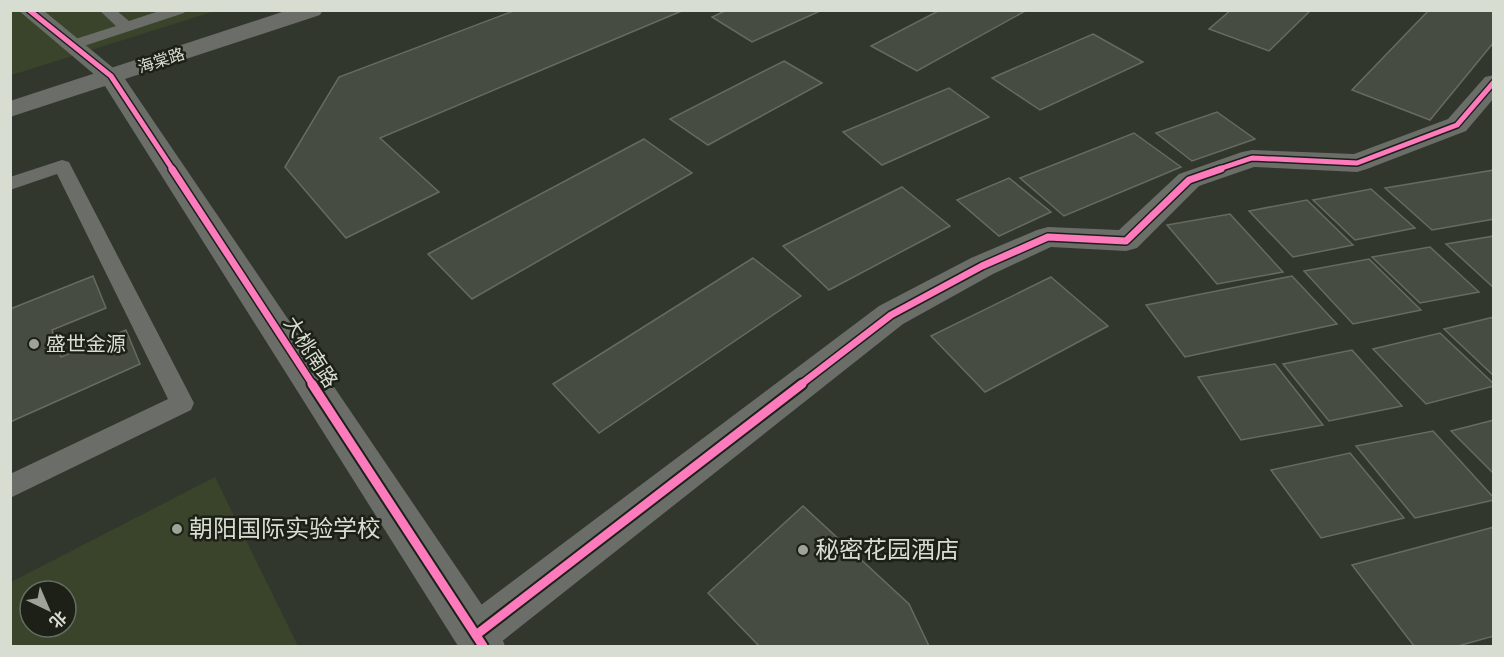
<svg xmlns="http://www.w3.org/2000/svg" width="1504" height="657" font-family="Manrope,'Noto Sans SC',sans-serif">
<rect width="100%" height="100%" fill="#31372c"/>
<g fill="#39442b" fill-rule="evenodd">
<path d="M10 11H215L12 75Z"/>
<path d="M215 477 298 646H11V582ZM30 591H66V627H30Z"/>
</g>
<g fill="#474c42" stroke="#666b61" stroke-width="1.5">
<path d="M516 10H684L380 138 439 192 346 238 285 167 339 77Z"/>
<path d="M727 10H822L752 42 712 17Z"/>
<path d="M940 10H1027L917 71 871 46Z"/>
<path d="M1231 10H1311L1269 51 1209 29Z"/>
<path d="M1429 10H1494V42L1430 120 1352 90Z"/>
<path d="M1093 34 1143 62 1040 110 992 78Z"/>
<path d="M784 61 822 83 708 145 670 119Z"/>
<path d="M949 88 989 117 882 165 843 132Z"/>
<path d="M1217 112 1255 139 1192 161 1156 133Z"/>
<path d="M1134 133 1181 167 1064 216 1020 178Z"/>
<path d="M644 139 692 173 472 299 428 254Z"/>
<path d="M1494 170V219L1432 230 1385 188Z"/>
<path d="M1009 178 1051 212 999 236 957 200Z"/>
<path d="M902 187 950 226 829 290 783 246Z"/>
<path d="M1371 189 1415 228 1355 240 1313 200Z"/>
<path d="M1307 200 1353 245 1293 257 1249 211Z"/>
<path d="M1230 214 1283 272 1217 284 1167 225Z"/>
<path d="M1494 236V288L1446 244Z"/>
<path d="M1430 247 1479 292 1420 303 1372 257Z"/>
<path d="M753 258 801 296 599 433 553 384Z"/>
<path d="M1369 259 1421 310 1353 324 1304 271Z"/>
<path d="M93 276 106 308 52 330 61 357 126 330 140 364 10 422V309Z"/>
<path d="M1292 276 1337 324 1185 357 1146 305Z"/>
<path d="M1051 277 1108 326 985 392 931 336Z"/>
<path d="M1494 317V376L1444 329Z"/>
<path d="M1440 333 1494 384V386L1426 404 1373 349Z"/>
<path d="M1352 350 1402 406 1329 421 1283 364Z"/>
<path d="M1275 364 1323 425 1241 440 1198 377Z"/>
<path d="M1494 420V474L1451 431Z"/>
<path d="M1433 431 1494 498V500L1415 518 1356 446Z"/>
<path d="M1350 453 1404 518 1321 538 1271 470Z"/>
<path d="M803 506 909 604 929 646H759L708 593Z"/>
<path d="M1494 527V636L1458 646H1414L1352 565Z"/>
</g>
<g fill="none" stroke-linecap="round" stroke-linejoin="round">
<g fill="#6a6d68" fill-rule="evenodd">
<path d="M99 10H116L129 21 162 10H186L184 13 78 48H66L64 45 66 42 116 26Z"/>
<path d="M62 160 69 162 71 166 194 403 191 410 10 498V474L168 399 57 174 10 190V177Z"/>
</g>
<g fill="#6a6d68" fill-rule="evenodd">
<path d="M18 10H43L123 76 120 81 111 83 102 81Z"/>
<path d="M1494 75V98L1466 131 1367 169 1357 172 1254 167 1199 186 1137 248 1126 251 1051 247 993 274 903 324 496 646H459L454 635 461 620 879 306 971 258 1037 230 1048 227 1119 230 1179 174 1242 152 1252 150 1354 154 1448 119 1485 77Z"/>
</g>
<path fill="#6a6d68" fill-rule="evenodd" d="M288 10H323L320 15 125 79 499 630 505 646H458L105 86 10 117V101Z"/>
<defs>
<g id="cycleway-far2">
<path d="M29 10 111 76 173 170"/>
<path d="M1216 170 1252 158 1357 163 1457 125 1494 82"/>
</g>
<g id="cycleway-far1">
<path d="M172 169 313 385"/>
<path d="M800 385 891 315 982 266 1048 237 1126 241 1189 180 1221 169"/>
</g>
<g id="cycleway">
<path d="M312 384 483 646"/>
<path d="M476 635 802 384"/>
</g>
</defs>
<use href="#cycleway-far2" stroke="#1c2017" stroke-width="8"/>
<use href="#cycleway-far1" stroke="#1c2017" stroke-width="10"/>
<use href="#cycleway" stroke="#1c2017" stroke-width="13"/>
<use href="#cycleway-far2" stroke="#fd7abc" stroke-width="5"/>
<use href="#cycleway-far1" stroke="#fd7abc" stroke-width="7"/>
<use href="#cycleway" stroke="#fd7abc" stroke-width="9"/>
</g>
<g fill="#9da397" stroke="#1c2017" stroke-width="2">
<circle cx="34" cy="344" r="6"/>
<circle cx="177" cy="529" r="6"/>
<circle cx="803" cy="550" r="6"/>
</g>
<g text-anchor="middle" stroke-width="5" stroke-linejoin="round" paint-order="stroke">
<g font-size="16" fill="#d7ddd1" stroke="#1c2017">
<text transform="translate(161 60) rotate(-18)" y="6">海棠路</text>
</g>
<g font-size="20" fill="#d7ddd1" stroke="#1c2017" text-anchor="start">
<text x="46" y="351">盛世金源</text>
</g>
<g font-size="20" fill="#d7ddd1" stroke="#1c2017">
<text transform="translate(311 352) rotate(57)" y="7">大桃南路</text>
</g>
<g font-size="24" fill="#d7ddd1" stroke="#1c2017" text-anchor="start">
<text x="189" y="537">朝阳国际实验学校</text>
<text x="815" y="558">秘密花园酒店</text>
</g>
</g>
<rect width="1504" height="657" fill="none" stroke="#d7ddd1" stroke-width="24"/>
<g transform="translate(48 609) rotate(136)"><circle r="28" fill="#1c2017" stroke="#676c61" stroke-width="1.5"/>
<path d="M0-4.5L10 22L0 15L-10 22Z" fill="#9da397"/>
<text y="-9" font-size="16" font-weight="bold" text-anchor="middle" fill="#d7ddd1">北</text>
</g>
</svg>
